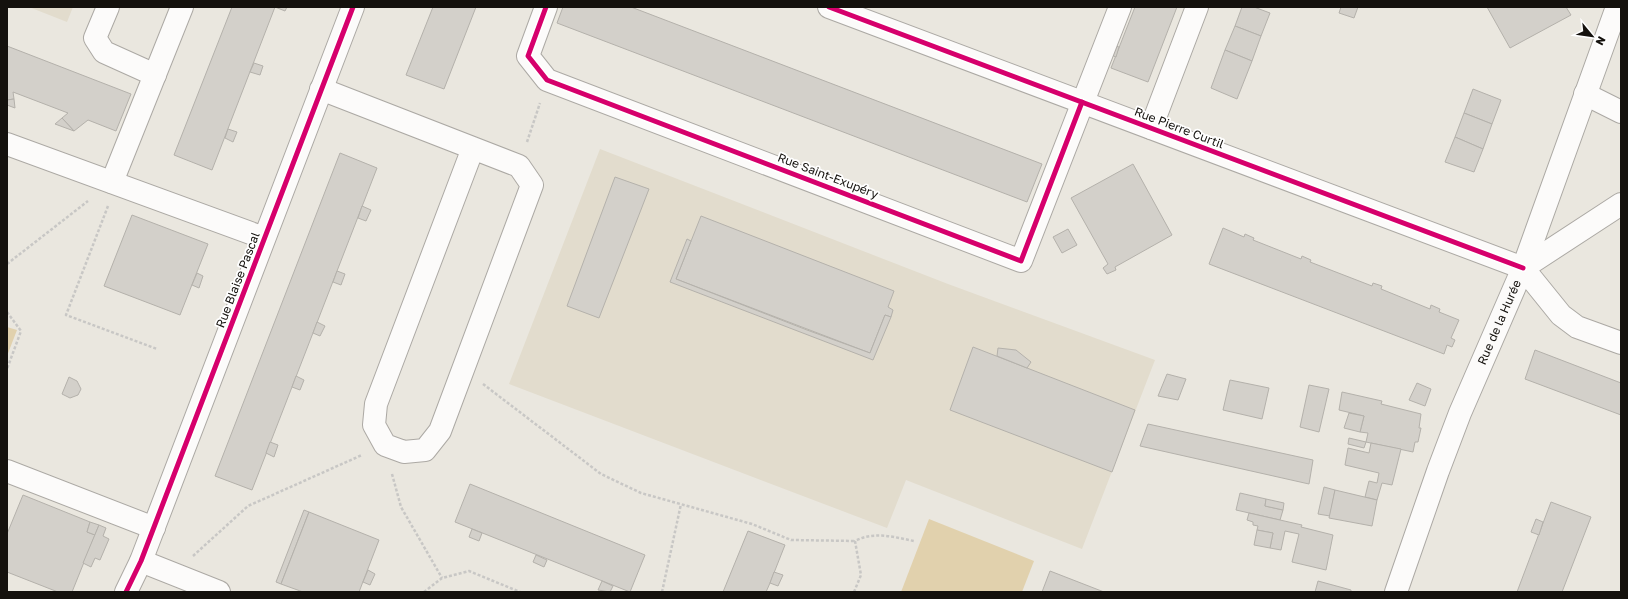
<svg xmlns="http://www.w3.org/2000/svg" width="1628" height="599" font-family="'Golos Text',sans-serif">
<rect width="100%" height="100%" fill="#eae7df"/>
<g fill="#e2dccd">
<path d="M29 7H73L67 22Z"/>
<path d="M600 149 948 284 1155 360 1082 549 906 480 887 528 509 384Z"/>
</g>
<g fill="#e1d1ad">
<path d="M7 327 17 330 7 356Z"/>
<path d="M929 519 1034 561 1022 592H901Z"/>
</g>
<g fill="#d3d0ca" stroke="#b4b1ab">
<path d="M232 7H275L212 170 174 155Z"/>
<path d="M275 7H287L285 11Z"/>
<path d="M433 7H476L444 89 406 75Z"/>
<path d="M563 7H631L1042 164 1027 202 557 23Z"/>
<path d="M1135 7H1177L1148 82 1111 68Z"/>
<path d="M1242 7H1254L1270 13 1261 36 1235 26Z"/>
<path d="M1341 7H1358L1354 18 1339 13Z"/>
<path d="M1487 7H1566L1571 15 1510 48Z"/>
<path d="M1235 26 1261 36 1252 61 1225 50Z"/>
<path d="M1113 45 1119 47 1116 57 1109 54Z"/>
<path d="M7 46 131 94 116 131 88 120 74 131 62 118 68 113 13 92 14 99 7 100Z"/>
<path d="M1225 50 1252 61 1237 99 1211 88Z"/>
<path d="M254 63 263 66 260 75 250 72Z"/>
<path d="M1473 89 1501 100 1492 124 1464 113Z"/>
<path d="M14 99 15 108 7 105V100Z"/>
<path d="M1464 113 1492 124 1483 149 1455 137Z"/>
<path d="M62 118 74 131 55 124Z"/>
<path d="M228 129 237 132 233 142 225 138Z"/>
<path d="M1455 137 1483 149 1474 172 1445 162Z"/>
<path d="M340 153 377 168 252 490 215 476Z"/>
<path d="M1133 164 1172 235 1115 267 1116 270 1107 274 1103 268 1108 264 1071 198Z"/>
<path d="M615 177 649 189 599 318 567 306Z"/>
<path d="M362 206 371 210 366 221 358 218Z"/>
<path d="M132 215 208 244 180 315 104 286Z"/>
<path d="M701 216 894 291 888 307 893 310 891 317 885 315 870 353 676 279Z"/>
<path d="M1223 228 1244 237 1245 234 1254 238 1253 240 1301 259 1302 256 1311 260 1310 262 1372 286 1373 283 1382 286 1381 289 1430 309 1431 305 1440 309 1439 312 1459 320 1451 338 1455 340 1452 347 1447 345 1444 354 1209 264Z"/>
<path d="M1068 229 1077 245 1062 253 1053 237Z"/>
<path d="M687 239 691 241 676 279 807 330 870 353 885 315 891 317 873 360 670 282Z"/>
<path d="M337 271 345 274 341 285 333 282Z"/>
<path d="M197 273 203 276 199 288 192 285Z"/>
<path d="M317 322 325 326 320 336 313 333Z"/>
<path d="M973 347 1135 410 1112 472 950 410Z"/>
<path d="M998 348 1016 350 1031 362 1027 368 997 356Z"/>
<path d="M1535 350 1621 383V415L1525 379Z"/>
<path d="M1167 374 1186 379 1178 400 1158 396Z"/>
<path d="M296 376 304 380 300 390 292 387Z"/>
<path d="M69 377 77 381 81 389 78 395 70 398 62 394Z"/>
<path d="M1230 380 1269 388 1262 419 1223 410Z"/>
<path d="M1417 383 1431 389 1425 406 1409 400Z"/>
<path d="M1309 385 1329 389 1319 432 1300 427Z"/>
<path d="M1342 392 1382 401 1381 404 1421 414 1419 428H1421L1418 442H1415L1413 452 1366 442 1368 433 1360 432 1364 416 1339 410Z"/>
<path d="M1349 413 1364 416 1360 432 1344 428Z"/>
<path d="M1148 424 1313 460 1309 484 1140 446Z"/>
<path d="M1349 438 1366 442 1364 448 1348 444Z"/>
<path d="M270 442 278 445 274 457 266 453Z"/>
<path d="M1371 443 1401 449 1392 485 1382 483 1377 500 1365 497 1369 481 1377 483 1379 473 1345 465 1348 448 1369 453Z"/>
<path d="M470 484 645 555 630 592 455 522Z"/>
<path d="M1324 487 1335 490 1330 516 1318 514Z"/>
<path d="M1335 490 1377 500 1372 526 1329 518Z"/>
<path d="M1240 493 1266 499 1265 506 1283 510 1280 520 1236 510Z"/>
<path d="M23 495 90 522 87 532 95 535 72 592H58L7 572V534Z"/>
<path d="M1266 499 1284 503 1283 510 1265 506Z"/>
<path d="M1551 502 1591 517 1562 592H1517Z"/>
<path d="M304 510 309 512 281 584 276 582Z"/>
<path d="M309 512 379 540 359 592H303L281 584Z"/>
<path d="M1249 513 1302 525 1301 527 1333 535 1326 570 1292 562 1299 534 1285 531 1281 550 1270 548 1273 533 1257 530 1258 526 1253 525V522L1247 520Z"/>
<path d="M1536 519 1543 522 1539 535 1531 532Z"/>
<path d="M90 522 99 525 95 535 87 532Z"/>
<path d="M99 525 106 528 103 536 109 539 100 560 95 558 91 567 83 563Z"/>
<path d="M472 529 482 533 479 541 469 537Z"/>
<path d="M1257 530 1273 533 1270 548 1254 545Z"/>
<path d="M748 531 785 545 770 583 766 592H723Z"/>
<path d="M536 555 547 560 544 567 533 562Z"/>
<path d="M368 570 375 574 370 585 363 582Z"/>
<path d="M1050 571 1104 592H1042Z"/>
<path d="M774 572 783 575 778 586 770 583Z"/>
<path d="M602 581 613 586 610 592 598 590Z"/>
<path d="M1318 581 1351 590V592H1315Z"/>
</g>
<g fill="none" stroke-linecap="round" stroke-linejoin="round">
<defs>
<g id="minor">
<path d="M108 7 95 38 104 52 155 75"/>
<path d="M546 7 528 56 547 80 1021 261 1120 7"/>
<path d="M829 7 1523 268"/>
<path d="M321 89 519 166 532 185 440 431 425 450 404 452 385 445 374 425 376 404 473 148"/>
<path d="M1585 94 1621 112"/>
<path d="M1151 128 1197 7"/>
<path d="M7 144 264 238"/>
<path d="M112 182 182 7"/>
<path d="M1523 268 1561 315 1577 327 1621 343"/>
<path d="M1523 268 1621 204"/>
<path d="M7 471 154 528"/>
<path d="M141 561 219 592"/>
<path d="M126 592 141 561 353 7"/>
<path id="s1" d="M1396 592 1438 471 1460 413 1523 268 1617 7"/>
</g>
</defs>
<use href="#minor" stroke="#aca9a4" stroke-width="24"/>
<g stroke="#c8c7c5" stroke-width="2.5" stroke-dasharray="3 2" stroke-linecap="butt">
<path d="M527 142 540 103"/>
<path d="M108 206 66 315 157 349"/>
<path d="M7 264 88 201"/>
<path d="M7 312 21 331 7 369"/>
<path d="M483 384 601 474 641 493 752 524 791 540 855 541"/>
<path d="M392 474 401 507 442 578"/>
<path d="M193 556 248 506 362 455"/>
<path d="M424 592 442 578 469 571 520 592"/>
<path d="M662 592 681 504"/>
<path d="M854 592 861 575 855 541C873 531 894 537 914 541"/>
</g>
<use href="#minor" stroke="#fcfbfa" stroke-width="22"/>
<defs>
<g id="cycleway">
<path d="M546 7 528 56 547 80 1021 261 1082 102"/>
<path d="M829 7 1523 268"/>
<path d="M126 592 141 561 353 7"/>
</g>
</defs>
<use href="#cycleway" stroke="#fff" stroke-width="8"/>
<use href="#cycleway" stroke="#d6006c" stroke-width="5"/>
</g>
<g text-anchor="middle" stroke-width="3.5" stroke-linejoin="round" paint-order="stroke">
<g font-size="12" fill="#14110d" stroke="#fff">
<text transform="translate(1179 128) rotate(21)" y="4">Rue Pierre Curtil</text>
<text transform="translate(828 176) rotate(21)" y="4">Rue Saint-Exupéry</text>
<text transform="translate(238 280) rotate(-69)" y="4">Rue Blaise Pascal</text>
<text dy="4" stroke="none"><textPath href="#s1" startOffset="289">Rue de la Hurée</textPath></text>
</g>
</g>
<rect width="1628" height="599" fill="none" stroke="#14110d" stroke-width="16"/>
<g transform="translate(1592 36) rotate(119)" stroke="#ffffff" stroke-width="3" paint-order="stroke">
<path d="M0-3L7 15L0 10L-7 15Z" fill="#14110d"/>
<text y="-6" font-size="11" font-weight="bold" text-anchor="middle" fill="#14110d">N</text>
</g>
</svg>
